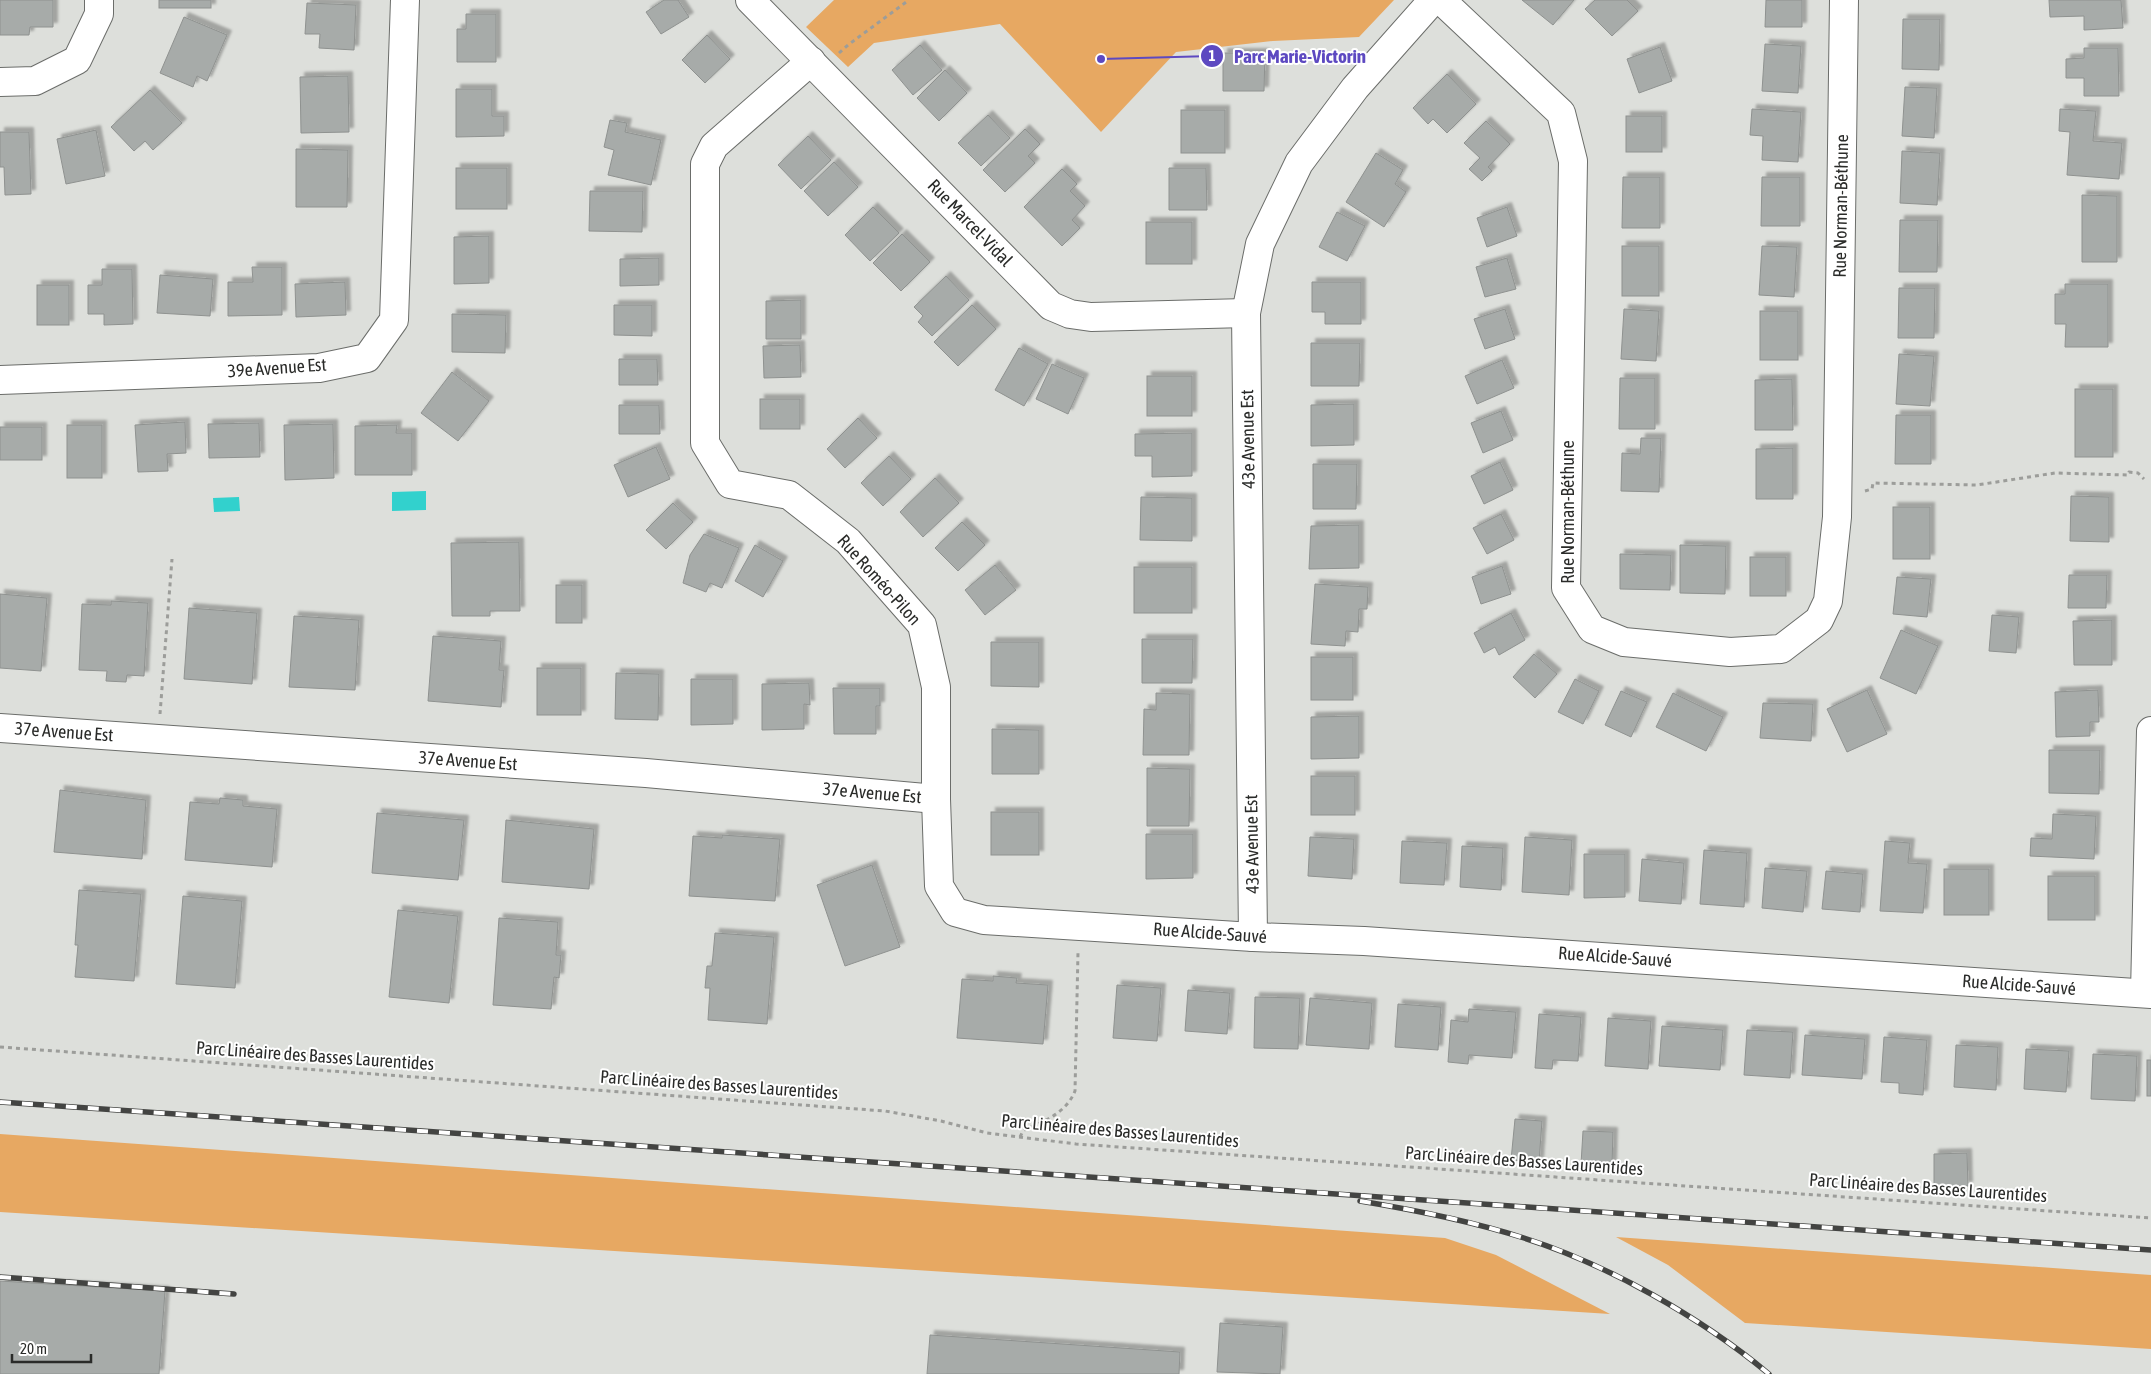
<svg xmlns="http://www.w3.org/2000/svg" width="2151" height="1374" font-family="'Asap Condensed',sans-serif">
<defs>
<filter id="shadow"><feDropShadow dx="4.5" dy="-4.5" stdDeviation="1" flood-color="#0004"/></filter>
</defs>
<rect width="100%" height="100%" fill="#dddfdb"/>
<g fill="#e7a862">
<path d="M834 0H1394L1359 37 1273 41 1176 52 1101 132 1000 24 874 43 848 67 806 27Z"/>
<path d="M0 1134 1445 1238 1496 1255 1610 1314 0 1212Z"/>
<path d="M1616 1237 2151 1275V1349L1745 1323 1668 1265Z"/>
</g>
<g fill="#32d1cd">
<path d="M426 491V510L392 511V492Z"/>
<path d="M239 497 240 511 214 512 213 498Z"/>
</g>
<g fill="#a7aba9" stroke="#8f9290" filter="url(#shadow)">
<path d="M0 0H53V27H30L29 35H0Z"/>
<rect x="159" y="0" width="52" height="8"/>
<path d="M664 0H678L689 17 661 34 646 12Z"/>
<path d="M1522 0H1574L1553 25Z"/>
<path d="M1595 0H1627L1638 11 1612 36 1585 9Z"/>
<path d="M1766 0H1802V27H1765Z"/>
<path d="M2049 0H2121L2123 28 2084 30V16L2050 17Z"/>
<path d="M307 3 356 5 354 50 319 48 320 34H305Z"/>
<path d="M466 14H496V62H457V29H466Z"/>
<path d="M184 17 227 35 207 81 197 76 193 87 160 73Z"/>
<path d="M1903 19H1940L1939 70 1902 69Z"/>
<path d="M707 35 730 59 705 83 682 60Z"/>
<path d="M1765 44 1801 46 1798 93 1762 91Z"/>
<path d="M920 45 942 70 913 95 892 70Z"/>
<path d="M1660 47 1672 81 1639 93 1627 59Z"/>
<path d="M2084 48H2118L2119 96H2084V78H2066V59L2084 58Z"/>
<path d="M1223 53H1265L1264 91H1223Z"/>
<path d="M945 70 967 93 939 121 917 98Z"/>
<path d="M1447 74 1476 104 1447 133 1433 119 1428 124 1413 108Z"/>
<path d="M348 76 349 132 301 133 300 77Z"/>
<path d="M1905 87 1937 88 1934 138 1902 136Z"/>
<path d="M456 89H492V116H504V136L456 137Z"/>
<path d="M150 90 182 123 153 150 145 141 134 151 111 127Z"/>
<path d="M1752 109 1801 112 1798 162 1762 160 1763 136 1750 135Z"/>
<path d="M2060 109 2096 111 2093 141 2122 143 2119 179 2067 175 2070 132 2059 131Z"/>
<rect x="1181" y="110" width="44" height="43"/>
<path d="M988 115 1010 138 981 166 958 143Z"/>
<rect x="1626" y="116" width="36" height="36"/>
<path d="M610 120 627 123 625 132 661 140 651 185 608 175 614 150 604 147Z"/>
<path d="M1486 121 1510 144 1488 167 1492 171 1482 181 1469 169 1480 158 1464 143Z"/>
<path d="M1025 129 1040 144 1028 156 1035 163 1005 192 983 170Z"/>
<path d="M96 130 105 176 66 184 57 139Z"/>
<path d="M0 132H29L31 194 5 195 4 167H0Z"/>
<path d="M808 136 831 160 801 189 778 165Z"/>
<path d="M296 149 348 150 347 207H296Z"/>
<path d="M1902 151 1940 153 1937 205 1900 203Z"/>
<path d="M1376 153 1403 170 1395 184 1406 192 1384 227 1346 202Z"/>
<path d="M834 162 858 187 828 216 804 191Z"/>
<rect x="456" y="168" width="51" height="41"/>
<path d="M1169 168H1206L1207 210H1169Z"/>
<path d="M1062 169 1077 184 1070 191 1085 206 1072 220 1080 228 1062 246 1024 207Z"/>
<path d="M1623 177H1660V228H1622Z"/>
<path d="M1762 177H1800V226H1761Z"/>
<path d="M590 191H643L642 232 589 231Z"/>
<path d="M2082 195 2117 196V262H2082Z"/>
<path d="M873 207 899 233 870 261 845 235Z"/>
<path d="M1507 207 1517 236 1487 247 1477 218Z"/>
<path d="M1337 212 1365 226 1347 261 1319 247Z"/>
<path d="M1900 220H1938L1937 272H1899Z"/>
<rect x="1146" y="222" width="46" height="42"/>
<path d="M902 234 930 262 901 291 873 263Z"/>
<path d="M489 236V283L454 284V237Z"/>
<rect x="1622" y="246" width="37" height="50"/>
<path d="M1762 246 1797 247 1794 297 1759 295Z"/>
<path d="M659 258V285L620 286V259Z"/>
<path d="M1507 258 1516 289 1485 297 1476 267Z"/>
<path d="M252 267H282V315L228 316V282H253Z"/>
<path d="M102 269H132L133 324 104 325V314H88V285H102Z"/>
<path d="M160 275 213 279 210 316 157 313Z"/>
<path d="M946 276 969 300 932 336 918 322 923 316 914 307Z"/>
<path d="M345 282 346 315 296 317 295 284Z"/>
<path d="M1312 282H1361V324H1325V312H1312Z"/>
<path d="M2065 284H2108V347H2065L2066 324H2055V294H2065Z"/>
<rect x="37" y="285" width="32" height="40"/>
<path d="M1899 288H1935L1934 338H1898Z"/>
<path d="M801 300V339H766V301Z"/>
<path d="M614 305H652V336L614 335Z"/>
<path d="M972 305 996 329 958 366 934 342Z"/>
<path d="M1505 309 1515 339 1485 349 1474 319Z"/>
<path d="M1624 309 1659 311 1656 361 1621 359Z"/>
<rect x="1760" y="311" width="38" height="49"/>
<path d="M452 314 506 315 505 353 452 352Z"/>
<path d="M1311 343H1360L1359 386H1311Z"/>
<path d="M800 345 801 377 764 378 763 346Z"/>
<path d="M1019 348 1048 364 1024 406 995 390Z"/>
<path d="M1899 354 1934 356 1930 406 1896 404Z"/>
<path d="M619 359H657L658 385H619Z"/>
<path d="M1502 360 1514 388 1477 404 1465 376Z"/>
<path d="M1052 364 1084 378 1068 414 1036 399Z"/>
<path d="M452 372 489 401 458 441 421 413Z"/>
<rect x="1147" y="376" width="45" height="40"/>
<path d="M1620 378H1655V429H1619Z"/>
<path d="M1792 379 1793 430H1755V380Z"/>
<rect x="2075" y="389" width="38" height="68"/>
<rect x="760" y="399" width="40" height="30"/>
<path d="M1354 404V445L1311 446V405Z"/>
<path d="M619 405H659L660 434H619Z"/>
<path d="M1501 411 1513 440 1483 453 1471 423Z"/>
<path d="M1896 415H1931V464H1895Z"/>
<path d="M858 418 877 438 845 468 827 449Z"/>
<path d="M185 422 186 453 167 454 168 471 138 472 135 425Z"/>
<path d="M259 423 260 457 209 458 208 424Z"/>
<path d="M333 424 334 478 285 480 284 425Z"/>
<rect x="67" y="425" width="35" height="53"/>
<path d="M397 425 396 433H412V475H355V426Z"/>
<rect x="0" y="427" width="42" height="33"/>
<path d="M1192 433V476L1152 477V456H1135V434Z"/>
<path d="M1641 438H1661L1659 492 1621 491 1622 453 1640 454Z"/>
<path d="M656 447 670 479 628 497 614 465Z"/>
<path d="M1793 448V499H1756V449Z"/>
<path d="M889 456 911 479 883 506 861 483Z"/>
<path d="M1500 462 1513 490 1484 504 1471 476Z"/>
<path d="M1313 464H1357L1356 509H1313Z"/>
<path d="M935 478 959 503 923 537 900 512Z"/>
<path d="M2071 496 2109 497V542L2070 541Z"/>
<path d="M1141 497 1192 498V541L1140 540Z"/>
<path d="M673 503 693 522 666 549 646 530Z"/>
<rect x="1893" y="507" width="37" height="52"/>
<path d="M1501 514 1514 540 1487 554 1473 528Z"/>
<path d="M962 522 985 545 958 571 935 548Z"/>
<path d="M1359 525V568L1309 569 1311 526Z"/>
<path d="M704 534 739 548 722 588 710 583 706 592 683 583 690 555Z"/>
<path d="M519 542 520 611H490V616H452L451 543Z"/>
<path d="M755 545 783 561 763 597 735 581Z"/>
<path d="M1680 545 1726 546 1725 594 1680 593Z"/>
<path d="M1620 554 1671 555 1670 590 1620 589Z"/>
<rect x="1750" y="557" width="36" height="39"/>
<path d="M995 565 1016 590 985 615 965 590Z"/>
<path d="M1502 566 1511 594 1481 604 1472 577Z"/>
<rect x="1134" y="567" width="58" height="46"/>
<path d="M2069 575H2107L2106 608H2068Z"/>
<path d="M1897 577 1931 579 1927 617 1893 614Z"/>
<path d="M1315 584 1368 587 1367 609H1359L1358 632 1346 631 1345 646 1311 644Z"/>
<rect x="556" y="585" width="26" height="38"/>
<path d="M0 594 47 598 41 671 0 668Z"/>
<path d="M111 601 148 603 144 676 127 675 126 682 106 681 107 671 79 670 82 604 111 605Z"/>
<path d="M189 608 257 613 252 684 184 679Z"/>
<path d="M1511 613 1525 640 1499 655 1495 647 1484 653 1474 633Z"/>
<path d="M1992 615 2019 617 2016 653 1989 651Z"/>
<path d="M294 616 359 620 355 690 289 687Z"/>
<path d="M2112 620V665H2074L2073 621Z"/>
<path d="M1901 630 1938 646 1916 694 1880 678Z"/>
<path d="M433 636 501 641 499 670H504L501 707 428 701Z"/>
<path d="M1142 639H1193L1192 683H1142Z"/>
<path d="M991 642H1039V687L991 686Z"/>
<path d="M1534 654 1557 674 1535 698 1513 677Z"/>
<rect x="1311" y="657" width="42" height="43"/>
<rect x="537" y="668" width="44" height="47"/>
<path d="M616 673 659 674 658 720 615 719Z"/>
<path d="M691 679H733V724L691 725Z"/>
<path d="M1575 679 1599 691 1583 724 1558 712Z"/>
<path d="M809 683 810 705 804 704V729L762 730V684Z"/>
<path d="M833 688H880V706H876V734H834Z"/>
<path d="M1867 690 1887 734 1847 752 1827 709Z"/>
<path d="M2098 690 2099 722H2090V736L2056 737 2055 692Z"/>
<path d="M1621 691 1647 702 1631 737 1605 725Z"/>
<path d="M1156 693 1190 694 1189 755H1143L1144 709 1156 710Z"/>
<path d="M1673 693 1723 717 1706 751 1656 727Z"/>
<path d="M1763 703 1813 704 1811 741 1760 738Z"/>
<path d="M1359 716V758L1311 759V717Z"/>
<path d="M992 729 1039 730V774H992Z"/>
<path d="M2049 750H2100L2099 794 2049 793Z"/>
<path d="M1147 768 1190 769 1189 826H1147Z"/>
<rect x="1311" y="776" width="44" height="39"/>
<path d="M60 790 146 800 142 859 54 852Z"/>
<path d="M220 798 243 800V806L277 809 272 867 185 860 190 802 219 804Z"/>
<rect x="991" y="812" width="48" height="43"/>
<path d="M377 813 464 820 458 880 372 873Z"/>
<path d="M2053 814 2096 816 2094 859 2030 856 2031 838 2052 839Z"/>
<path d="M506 820 594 829 589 889 502 882Z"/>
<path d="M1146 834H1193V878L1146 879Z"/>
<path d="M722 835 780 839 775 901 689 896 693 836 722 838Z"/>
<path d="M1310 837 1354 839 1352 879 1308 876Z"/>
<path d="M1525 837 1572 840 1569 895 1522 892Z"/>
<path d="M1402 841 1447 843 1444 885 1400 883Z"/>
<path d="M1885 841 1910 843 1908 863 1927 864 1923 913 1880 911Z"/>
<path d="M1462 846 1503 848 1501 890 1460 887Z"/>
<path d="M1704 850 1747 853 1744 907 1700 904Z"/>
<path d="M1584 854H1625V897L1584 898Z"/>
<path d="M1642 859 1684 863 1681 904 1639 901Z"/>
<path d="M872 865 900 947 845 966 817 885Z"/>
<path d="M1765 868 1807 871 1803 912 1762 908Z"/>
<rect x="1944" y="869" width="45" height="46"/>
<path d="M1826 871 1863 874 1860 912 1822 909Z"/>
<rect x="2048" y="876" width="47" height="44"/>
<path d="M79 890 141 894 134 981 75 977 78 945H75Z"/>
<path d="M183 896 242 901 235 988 176 984Z"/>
<path d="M398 910 458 916 449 1003 389 997Z"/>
<path d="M499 918 558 922 556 955H561L559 978 554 977 551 1009 493 1005Z"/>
<path d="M715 933 774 937 767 1024 708 1020 710 988H705L707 966H712Z"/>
<path d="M993 976 1017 978 1016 983 1048 985 1043 1044 957 1038 962 979 993 981Z"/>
<path d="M1117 985 1161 988 1157 1041 1113 1038Z"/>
<path d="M1188 990 1230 993 1227 1034 1185 1031Z"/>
<path d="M1255 997 1300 998 1298 1049 1254 1048Z"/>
<path d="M1310 998 1372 1003 1369 1049 1306 1045Z"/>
<path d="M1398 1004 1441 1007 1438 1050 1395 1047Z"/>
<path d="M1469 1009 1516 1012 1512 1058 1469 1055 1468 1064 1448 1062 1451 1020 1468 1022Z"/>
<path d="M1539 1014 1581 1017 1578 1061 1553 1060 1552 1069 1535 1068Z"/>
<path d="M1608 1018 1651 1021 1648 1069 1605 1066Z"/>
<path d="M1662 1026 1723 1030 1720 1070 1659 1066Z"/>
<path d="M1747 1030 1793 1032 1790 1078 1744 1075Z"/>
<path d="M1805 1035 1865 1039 1862 1079 1802 1075Z"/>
<path d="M1884 1037 1927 1040 1923 1095 1899 1093V1083L1881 1082Z"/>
<path d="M1956 1045 1998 1047 1996 1090 1954 1087Z"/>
<path d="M2026 1049 2069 1051 2066 1092 2024 1089Z"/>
<path d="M2093 1054 2137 1056 2135 1101 2091 1099Z"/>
<rect x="2147" y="1060" width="4" height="36"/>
<path d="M1515 1119 1542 1121 1539 1162 1511 1160Z"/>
<path d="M1583 1131 1613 1132 1612 1165 1581 1164Z"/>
<path d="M1967 1153 1968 1186H1934V1154Z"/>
<path d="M0 1281 165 1291 159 1374H0Z"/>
<path d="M1220 1323 1283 1327 1280 1374 1217 1372Z"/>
<path d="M930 1335 1180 1352 1179 1374H927Z"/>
</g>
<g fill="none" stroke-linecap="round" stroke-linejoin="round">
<defs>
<g id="street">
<path d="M750 0 1051 306 1070 314 1091 317 1246 313"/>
<path d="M1441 0 1561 113 1573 161 1566 588 1592 629 1624 642 1730 652 1781 649 1819 620 1828 601 1837 517 1844 0"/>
<path d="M811 61 714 146 705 164V443L730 484 789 495 848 541 922 625 936 687V799L939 886 955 912 984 920 1253 937 1364 941 2151 994"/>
<path d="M0 82 35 81 77 60 99 14V0"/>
<path d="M0 380 319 368 367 358 394 320 405 0"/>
<path d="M0 728 646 773 936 799"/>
<path d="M1253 937 1246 313 1260 244 1299 163 1355 88 1433 0"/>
<path d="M2145 993 2151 731"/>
</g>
</defs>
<use href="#street" stroke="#6b6d6a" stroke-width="30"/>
<g stroke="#9c9d9a" stroke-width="3" stroke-dasharray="4 4" stroke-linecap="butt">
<path d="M839 53 848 45 909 0"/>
<path d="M1865 491 1872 489 1873 483 1977 485 2055 473 2128 475 2129 472 2138 473 2144 479"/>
<path d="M160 714 172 559"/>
<path d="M0 1047 885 1111 941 1121 987 1133 1076 1144 2151 1218"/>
<path d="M1020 1137 1023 1131 1027 1128C1047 1121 1067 1111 1075 1091L1078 952"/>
</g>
<use href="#street" stroke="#fff" stroke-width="28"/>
<defs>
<g id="rail">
<path d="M0 1102 2151 1250"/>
<path d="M1360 1201C1415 1210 1471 1221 1524 1238 1607 1264 1702 1318 1769 1374"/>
<path d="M0 1277 234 1294"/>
</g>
</defs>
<use href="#rail" stroke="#434442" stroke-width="5.5"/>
<use href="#rail" stroke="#fff" stroke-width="4" stroke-dasharray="11" stroke-linecap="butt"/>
</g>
<g text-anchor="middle" stroke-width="4" stroke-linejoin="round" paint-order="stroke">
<g font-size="18" fill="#2a2b29" stroke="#fff">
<text transform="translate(1841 206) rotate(-89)" y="6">Rue Norman-Béthune</text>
<text transform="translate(970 223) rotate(46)" y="6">Rue Marcel-Vidal</text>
<text transform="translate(277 368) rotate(-4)" y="6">39e Avenue Est</text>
<text transform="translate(1248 439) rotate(-91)" y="6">43e Avenue Est</text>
<text transform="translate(1568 512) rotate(-90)" y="6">Rue Norman-Béthune</text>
<text transform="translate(879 580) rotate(48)" y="6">Rue Roméo-Pilon</text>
<text transform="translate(64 732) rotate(4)" y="6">37e Avenue Est</text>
<text transform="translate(468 761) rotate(4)" y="6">37e Avenue Est</text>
<text transform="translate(872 793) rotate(5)" y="6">37e Avenue Est</text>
<text transform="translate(1252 844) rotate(-91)" y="6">43e Avenue Est</text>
<text transform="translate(1210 933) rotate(4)" y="6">Rue Alcide-Sauvé</text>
<text transform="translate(1615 957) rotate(4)" y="6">Rue Alcide-Sauvé</text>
<text transform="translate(2019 985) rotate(4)" y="6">Rue Alcide-Sauvé</text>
<text transform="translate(315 1056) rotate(4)" y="6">Parc Linéaire des Basses Laurentides</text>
<text transform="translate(719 1085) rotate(4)" y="6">Parc Linéaire des Basses Laurentides</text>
<text transform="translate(1120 1131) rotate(5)" y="6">Parc Linéaire des Basses Laurentides</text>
<text transform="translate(1524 1161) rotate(4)" y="6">Parc Linéaire des Basses Laurentides</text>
<text transform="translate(1928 1188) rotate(4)" y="6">Parc Linéaire des Basses Laurentides</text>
</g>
</g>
<path fill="none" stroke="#5d49c1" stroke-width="2" d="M1101 59L1212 56"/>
<g fill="#5d49c1" stroke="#fff" stroke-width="2">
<circle cx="1101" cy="59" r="5"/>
<circle cx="1212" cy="56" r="12"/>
</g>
<g font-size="15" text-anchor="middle" font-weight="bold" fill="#fff">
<text x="1212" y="61">1</text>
</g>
<g font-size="19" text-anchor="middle" font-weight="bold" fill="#5d49c1" stroke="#fff" stroke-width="4" stroke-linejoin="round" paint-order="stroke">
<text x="1300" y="63">Parc Marie-Victorin</text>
</g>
<path d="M12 1354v8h79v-8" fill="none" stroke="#2a2b29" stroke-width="2.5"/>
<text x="20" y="1354" font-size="15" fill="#2a2b29" stroke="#ffffff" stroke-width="4" paint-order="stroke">20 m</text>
</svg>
